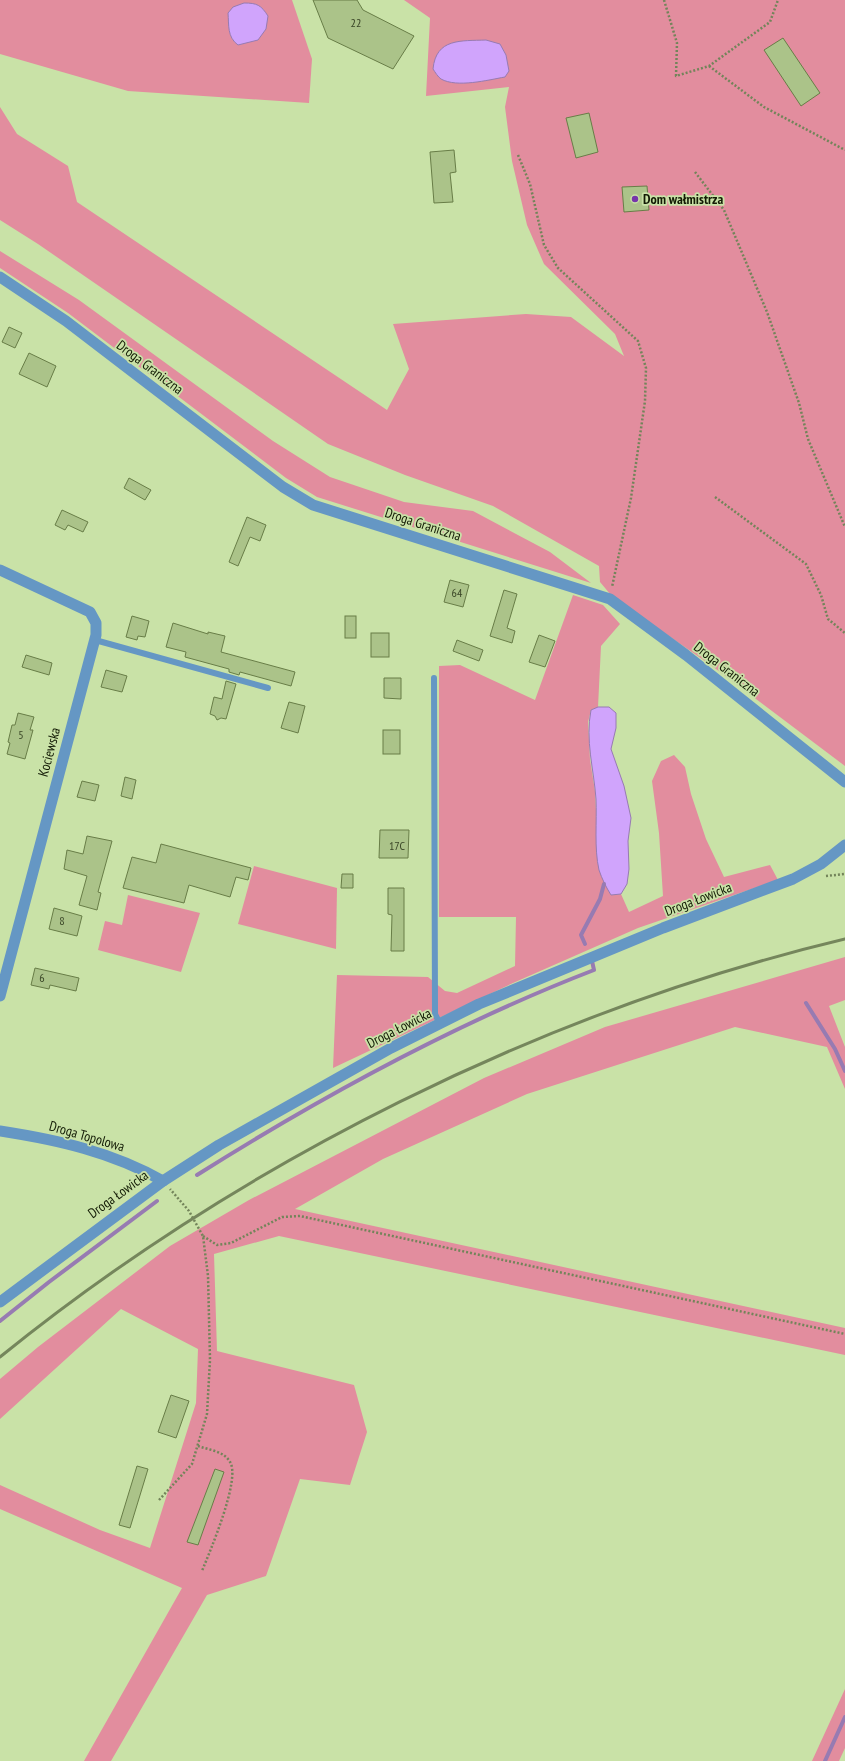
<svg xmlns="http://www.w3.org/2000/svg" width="845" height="1761" font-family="'PT Sans Narrow',sans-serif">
<rect width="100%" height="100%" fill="#c9e2a7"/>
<g fill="#e28d9e">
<path d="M0 0H292L312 59 309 103 128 91 0 54Z"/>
<path d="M404 0H845V766L712 666 643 618 626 613 600 582 599 566 493 506 405 475 328 444 38 244 0 220V107L17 134 68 166 77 202 387 410 409 369 393 324 526 314 571 317 624 356 615 334 544 264 527 225 512 161 505 107 509 87 426 96 430 18Z"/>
<path d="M0 251 79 300 273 441 330 477 404 502 473 511 550 552 591 583 317 497 286 478 68 313 0 268Z"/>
<path d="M573 595 603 605 620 624 601 646 598 707 591 710 588 722 590 760 595 791 599 869 611 895 621 894 629 912 663 896 659 833 652 781 661 761 674 755 685 767 691 794 706 839 724 877 770 865 778 880 638 928 513 983 333 1068 337 975 428 977 445 991 457 993 515 966 516 917H439V666L460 665 535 700Z"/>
<path d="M254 866 337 888 336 949 238 924Z"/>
<path d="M128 895 200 913 181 972 98 950 105 921 122 925Z"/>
<path d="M845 957V1000L829 1006 845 1047V1089L827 1047 735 1027 527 1094 383 1159 295 1209 845 1328V1355L279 1236 214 1254 217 1351 354 1385 367 1432 350 1485 300 1479 266 1576 207 1595 111 1761H84L182 1588 0 1509V1485L100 1530 150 1548 196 1403 198 1349 121 1309 0 1419V1379L38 1347 170 1246 249 1200 484 1078 605 1027Z"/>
<path d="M845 1689V1748L839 1761H812Z"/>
</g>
<g fill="#d0a4fc" stroke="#977bb2">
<path d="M244 3C257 3 261 5 268 16L266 29 258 40 238 45C227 37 229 25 228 13L233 7Z"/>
<path d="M486 40 500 44 506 55 509 71 505 77C488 80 457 88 441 79 438 77 435 72 433 69 436 38 461 41 486 40Z"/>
<path d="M598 707H609L616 713V728L611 749 624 786 631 818 628 841 629 869 627 884 621 894 611 895C606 887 602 879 599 870 594 848 597 822 596 799 594 770 585 740 591 710Z"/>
</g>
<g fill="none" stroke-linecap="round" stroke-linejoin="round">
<g stroke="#977bb2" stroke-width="4">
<path d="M585 944 581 935 600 899 604 884"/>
<path d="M806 1003 835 1049 845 1071"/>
<path d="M197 1175C324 1095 454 1024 594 970L592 961"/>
<path d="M0 1321 49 1282 157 1201"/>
<path d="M825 1761 845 1717"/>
</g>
</g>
<g fill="#abc389" stroke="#687d47">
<path d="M313 0H357L363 10 414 36 393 69 328 38Z"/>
<path d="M783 38 820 93 801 106 764 50Z"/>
<path d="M589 113 598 152 576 158 566 118Z"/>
<path d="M454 150 456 172 450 173 453 202 434 203 430 152Z"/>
<path d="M647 186 649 210 624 212 622 187Z"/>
<path d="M9 327 22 333 15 348 2 342Z"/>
<path d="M29 353 56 366 47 387 19 374Z"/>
<path d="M129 478 151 490 145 500 124 488Z"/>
<path d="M62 510 88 522 83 532 68 525 65 530 55 525Z"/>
<path d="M247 517 266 525 260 541 250 537 238 566 229 562Z"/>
<path d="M450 580 469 585 463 607 444 602Z"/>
<path d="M504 590 517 594 507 628 515 631 512 643 490 636Z"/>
<path d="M132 616 149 621 145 637 138 636 137 640 126 637Z"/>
<rect x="345" y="616" width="11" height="22"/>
<path d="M173 623 208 634V632L225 636 221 652 295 672 291 686 240 672 239 675 229 672V669L185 657 186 652 166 647Z"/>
<rect x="371" y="633" width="18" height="24"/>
<path d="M539 635 555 641 545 667 529 662Z"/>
<path d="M457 640 483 650 479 661 453 651Z"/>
<path d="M26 655 52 663 49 675 22 667Z"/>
<path d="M106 670 127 676 122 692 101 687Z"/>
<path d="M384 678H401V699L384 698Z"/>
<path d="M226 681 236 684 226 719 221 718 217 720 215 716 210 714 214 697 222 699Z"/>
<path d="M289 702 305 706 298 733 281 728Z"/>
<path d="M18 713 34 717 30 730H33L25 759 7 754 10 743 8 742 12 725H15Z"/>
<rect x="383" y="730" width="17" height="24"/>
<path d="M125 777 136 780 132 799 121 796Z"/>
<path d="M82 781 99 785 95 801 77 797Z"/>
<path d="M380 830H409L408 858H379Z"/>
<path d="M87 836 112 841 98 892 101 893 97 910 79 905 87 876 64 869 67 850 83 854Z"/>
<path d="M161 844 251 868 248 880 236 877 230 897 189 885 184 903 123 888 132 857 156 863Z"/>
<path d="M342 874H353V888H341Z"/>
<path d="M388 888H404V951H391L392 915 388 914Z"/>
<path d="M54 908 82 916 77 936 49 929Z"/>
<path d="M35 968 79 978 76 991 50 985 49 989 31 985Z"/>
<path d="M171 1395 189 1401 176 1438 158 1432Z"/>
<path d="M137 1466 148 1469 130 1528 119 1525Z"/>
<path d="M215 1469 224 1472 198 1545 187 1542Z"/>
</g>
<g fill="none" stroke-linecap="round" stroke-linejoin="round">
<g stroke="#73845a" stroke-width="2.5" stroke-dasharray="2 2" stroke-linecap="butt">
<path d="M664 0 677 43 676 76 709 66 770 22 778 0"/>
<path d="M709 66 764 107 845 150"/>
<path d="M518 155 530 184 544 245 558 268 638 341 646 368 645 401 631 498 612 587"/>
<path d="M695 172 724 210 767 312 799 403 808 439 845 527"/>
<path d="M715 497 806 564 821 595 828 619 845 633"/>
<path d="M826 876 845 874"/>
<path d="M203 1236 217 1245 231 1243 282 1217 300 1216 845 1334"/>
<path d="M198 1446C209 1450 224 1451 230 1462 241 1479 210 1551 202 1571"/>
<path d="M159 1500 192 1464 207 1414 210 1360 208 1276 203 1236 189 1211 170 1189"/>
</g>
<g stroke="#6597c4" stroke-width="6">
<path d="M95 640 268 688"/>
<path d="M434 678 435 1014 440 1024"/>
</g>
<g stroke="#6597c4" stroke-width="11">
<path d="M0 570 90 612 96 623V635L0 996"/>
<path d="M0 1131C58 1140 112 1152 163 1181"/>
<path d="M0 1302 163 1181 219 1145 391 1048 479 1004 663 928 793 879 821 864 845 845"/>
</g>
<path stroke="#6597c4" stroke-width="11" d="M0 277 66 321 283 487 313 505 610 599 686 655 845 782"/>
<path stroke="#75865c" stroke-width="3" d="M0 1357C241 1162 543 1011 845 939"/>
</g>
<circle fill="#7736aa" stroke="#c9e2a7" stroke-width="1.5" cx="635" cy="199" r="4"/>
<g text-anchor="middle" stroke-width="3.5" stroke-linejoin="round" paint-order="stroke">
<g font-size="12" fill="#394526">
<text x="356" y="27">22</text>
<text x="457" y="597">64</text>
<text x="21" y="739">5</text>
<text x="397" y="850">17C</text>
<text x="62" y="925">8</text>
<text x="42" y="982">6</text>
</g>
<g font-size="14" font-weight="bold" fill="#131b05" stroke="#c9e2a7" text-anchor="start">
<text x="643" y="204">Dom wałmistrza</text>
</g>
<g font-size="14" fill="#131b05" stroke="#c9e2a7">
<text transform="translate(150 367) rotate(37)" y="5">Droga Graniczna</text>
<text transform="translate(423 524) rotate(18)" y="5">Droga Graniczna</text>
<text transform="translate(727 669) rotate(38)" y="5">Droga Graniczna</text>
<text transform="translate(49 752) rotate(-75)" y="5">Kociewska</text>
<text transform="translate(698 899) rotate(-21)" y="5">Droga Łowicka</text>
<text transform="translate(399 1028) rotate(-27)" y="5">Droga Łowicka</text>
<text transform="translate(87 1136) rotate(16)" y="5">Droga Topolowa</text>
<text transform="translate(118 1194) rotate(-36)" y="5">Droga Łowicka</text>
</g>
</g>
</svg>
